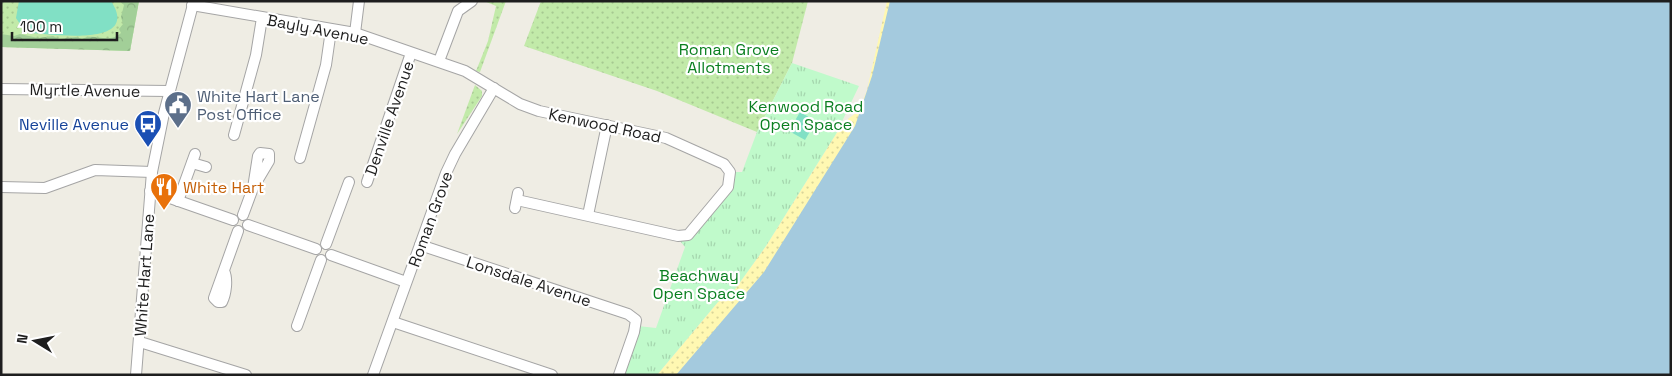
<svg xmlns="http://www.w3.org/2000/svg" width="1672" height="376" font-family="'Space Grotesk',sans-serif">
<defs>
<pattern id="grass-dots" width="8" height="8" patternUnits="userSpaceOnUse" patternTransform="scale(1.25)"><rect width="8" height="8" fill="#c2eaa9"/><path d="M2 2h.1M6 6h.1" fill="none" stroke="#a6c891" stroke-width="1.8" stroke-linecap="round"/></pattern>
<pattern id="forest-crowns" width="20" height="18" patternUnits="userSpaceOnUse" patternTransform="scale(1.25)"><rect width="20" height="18" fill="#a2cf98"/><path d="M2 6a3 3 0 1 1 6 0M12 15a3 3 0 1 1 6 0" fill="none" stroke="#8bb183"/></pattern>
<pattern id="sand-dots" width="8" height="8" patternUnits="userSpaceOnUse" patternTransform="scale(1.25)"><rect width="8" height="8" fill="#fff8b2"/><path d="M2 2h.1M6 6h.1" fill="none" stroke="#dad499" stroke-width="1.8" stroke-linecap="round"/></pattern>
<pattern id="park-tufts" width="24" height="20" patternUnits="userSpaceOnUse" patternTransform="scale(1.25)"><rect width="24" height="20" fill="#c0facb"/><path d="M3 7l-1-3M5 7V3M7 7l1-3M15 17l-1-3M17 17v-4M19 17l1-3" fill="none" stroke="#a5d6ae"/></pattern>
</defs>
<rect width="100%" height="100%" fill="#efede4"/>
<g fill="url(#grass-dots)">
<path d="M1 1H139L130 51 1 47Z"/>
<path d="M484 1H506L480 72 476 71 488 41 496 6Z"/>
<path d="M541 1H808L792 63 757 132 657 91 524 46Z"/>
<path d="M475 85 482 91V96L457 134Z"/>
</g>
<path fill="url(#forest-crowns)" d="M120 1H139L130 51 1 47V34L14 36 20 34 38 38 53 36 59 39 76 37 82 39C95 32 107 45 121 33L119 29 123 24 121 17 124 5Z"/>
<path fill="url(#sand-dots)" d="M887 1H901L864 119 775 263 690 375H657L718 302 733 292 766 246 836 134 849 118 859 111 867 90Z"/>
<path fill="url(#park-tufts)" d="M792 63 859 86 836 134 766 246 733 292 718 302 657 375H621L638 326 656 328 685 247 680 241 692 238 734 187 730 172H742L757 132Z"/>
<g fill="#81e0c5">
<path d="M19 1H111C142 48 51 34 31 33L24 30 16 18Z"/>
<path d="M800 112 816 121 805 140 789 131Z"/>
</g>
<path fill="#a4cade" d="M890 1H1671V375H676L764 272 855 126 872 76Z"/>
<g fill="none" stroke-linecap="round" stroke-linejoin="round">
<defs>
<g id="minor">
<path d="M192 5 355 33 465 71 520 104 539 111 666 138 724 164 730 172 728 187 688 235 678 236 517 200"/>
<path d="M355 33 359 1"/>
<path d="M439 61 458 11 472 1"/>
<path d="M1 89 169 91"/>
<path d="M234 135 256 55 262 18"/>
<path d="M300 158 326 65 331 30"/>
<path d="M192 163 206 167"/>
<path d="M367 182 411 53"/>
<path d="M1 187 45 188 95 170 152 172"/>
<path d="M150 191 233 220"/>
<path d="M178 201 195 154"/>
<path d="M515 208 518 193"/>
<path d="M243 215 253 188 258 156 260 153 269 154V161L253 188"/>
<path d="M588 215 607 125"/>
<path d="M248 225 316 249"/>
<path d="M326 244 349 182"/>
<path d="M420 245 628 314 636 320 634 332 619 375"/>
<path d="M331 255 406 282"/>
<path d="M224 271C228 279 226 294 222 302H218L214 298 238 231"/>
<path d="M393 322 552 375"/>
<path d="M297 326 321 260"/>
<path d="M140 342 246 375"/>
<path d="M136 375 152 172 164 113 194 1"/>
<path d="M373 375 446 173 455 154 494 88"/>
</g>
</defs>
<use href="#minor" stroke="#a5a5a5" stroke-width="12"/>
<use href="#minor" stroke="#fff" stroke-width="10"/>
</g>
<defs>
<symbol id="civic-pin" viewBox="-11 -11 22 30"><path d="M0 17L-7.5 6A9.5 9.5 0 1 1 7.5 6Z" fill="#5c6f8a" stroke="#fff"/><path d="M-.6-6.5H3V-4.5H.6V-3L4-1V1h2V6H-6V1h2V-1L-.6-3ZM-1.2 2.5V6h2.4V2.5Z" fill="#fff"/></symbol>
<symbol id="bus-pin" viewBox="-11 -11 22 30"><path d="M0 17L-7.5 6A9.5 9.5 0 1 1 7.5 6Z" fill="#1a4fb4" stroke="#fff"/><path d="M-5-6H5V4H4V6H2V4H-2V6H-4V4H-5ZM-3.5-4V0h7V-4ZM-3.5 1.2v1.5H-2V1.2ZM2 1.2v1.5H3.5V1.2Z" fill="#fff"/></symbol>
<symbol id="restaurant-pin" viewBox="-11 -11 22 30"><path d="M0 17L-7.5 6A9.5 9.5 0 1 1 7.5 6Z" fill="#e8710a" stroke="#fff"/><path d="M-5-6h1v4h1v-4h1v4h1v-4h1v5L-1.5 .5V6h-2V.5L-5-1ZM5-6V6H3V1.5H1.5Q1.5-4 5-6Z" fill="#fff"/></symbol>
</defs>
<g fill-rule="evenodd">
<use href="#civic-pin" x="162" y="89" width="32" height="43"/>
<use href="#bus-pin" x="132" y="108" width="32" height="43"/>
<use href="#restaurant-pin" x="148" y="171" width="32" height="43"/>
</g>
<g text-anchor="middle" stroke-width="4.5" stroke-linejoin="round" paint-order="stroke">
<g font-size="16" fill="#1e1e1e" stroke="#fff">
<text transform="translate(318 29) rotate(11)" y="6">Bayly Avenue</text>
<text transform="translate(85 90) rotate(1)" y="6">Myrtle Avenue</text>
<text transform="translate(389 118) rotate(-71)" y="6">Denville Avenue</text>
<text transform="translate(605 125) rotate(12)" y="6">Kenwood Road</text>
<text transform="translate(430 219) rotate(-70)" y="6">Roman Grove</text>
<text transform="translate(144 275) rotate(-86)" y="6">White Hart Lane</text>
<text transform="translate(529 281) rotate(18)" y="6">Lonsdale Avenue</text>
</g>
<g font-size="16" fill="#0a7f20" stroke="#fff">
<text x="729" y="55">Roman Grove<tspan x="729" dy="18">Allotments</tspan></text>
<text x="806" y="112">Kenwood Road<tspan x="806" dy="18">Open Space</tspan></text>
<text x="699" y="281">Beachway<tspan x="699" dy="18">Open Space</tspan></text>
</g>
<g font-size="16" fill="#4e5e75" stroke="#fff" text-anchor="start">
<text x="197" y="102">White Hart Lane<tspan x="197" dy="18">Post Office</tspan></text>
</g>
<g font-size="16" fill="#164399" stroke="#fff" text-anchor="end">
<text x="129" y="130">Neville Avenue</text>
</g>
<g font-size="16" fill="#c56008" stroke="#fff" text-anchor="start">
<text x="183" y="193">White Hart</text>
</g>
</g>
<rect width="1672" height="376" fill="none" stroke="#1e1e1e" stroke-width="5"/>
<g transform="translate(35 341) rotate(280)" stroke="#ffffff" stroke-width="4" paint-order="stroke">
<path d="M0-4L9 19L0 12L-9 19Z" fill="#1e1e1e"/>
<text y="-8" font-size="14" font-weight="bold" text-anchor="middle" fill="#1e1e1e">N</text>
</g>
<path d="M12 32v8h105v-8" fill="none" stroke="#1e1e1e" stroke-width="2.5"/>
<text x="20" y="32" font-size="15" fill="#1e1e1e" stroke="#ffffff" stroke-width="4" paint-order="stroke">100 m</text>
</svg>
